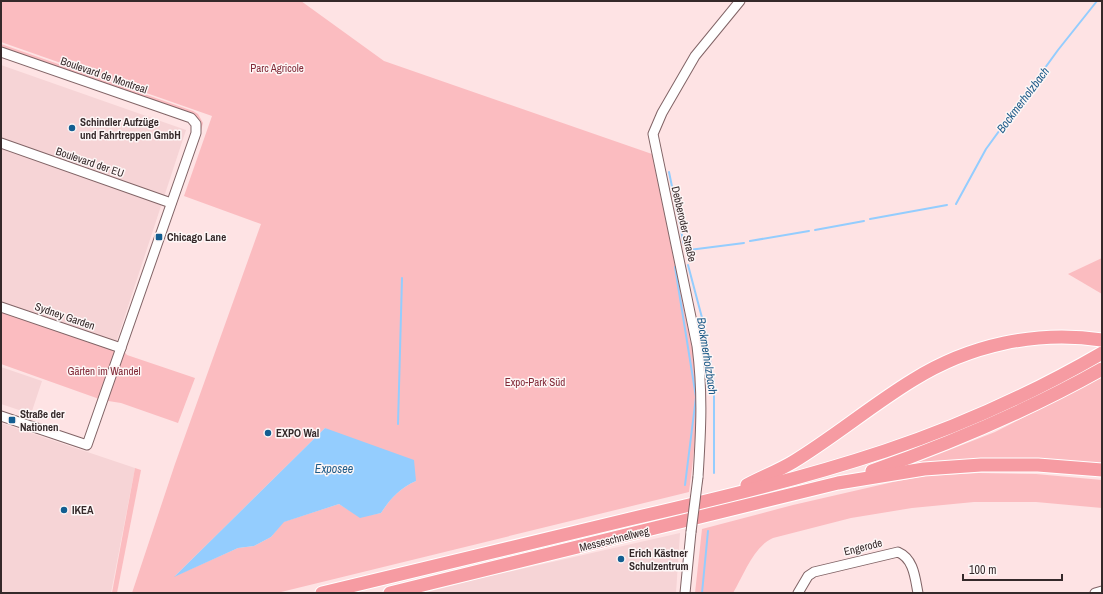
<svg xmlns="http://www.w3.org/2000/svg" width="1103" height="594" font-family="'Archivo Narrow',sans-serif">
<rect width="100%" height="100%" fill="#fee3e4"/>
<g fill="#f6d4d6">
<path d="M1 65 186 130 115 346 1 307Z"/>
<path d="M1 367 42 381 31 414 1 404Z"/>
<path d="M1 423 135 468 111 593H1Z"/>
<path d="M680 533 676 593H424L481 578Z"/>
</g>
<g fill="#fbbcc0" fill-rule="evenodd">
<path d="M1 1H301L384 61 652 154 695 362C699 406 695 448 689 492L277 593H132L175 464 261 224 184 196 212 116 1 42ZM325 428 416 481C400 488 390 499 381 513L360 517 339 504 283 522 271 537 254 546 238 548 175 576Z"/>
<path d="M1 44 193 111 198 114 203 123 198 142 196 141 200 123 193 115 1 47Z"/>
<path d="M1102 258V294L1068 274Z"/>
<path d="M1 307 121 348 127 355 195 378 178 423 121 403 102 400 1 364Z"/>
<path d="M1102 377V466L911 465 995 432Z"/>
<path d="M135 468 141 470 117 593H112Z"/>
<path d="M979 473 1036 474 1102 480V508L1036 502H974L912 508 851 518 773 538C753 547 744 575 733 593H695L702 529 793 505 893 482 925 476Z"/>
</g>
<path fill="#94cdfe" d="M325 428 414 460 416 481C400 488 390 499 381 513L360 518 339 504 284 522 271 537 254 546 238 548 174 577Z"/>
<g fill="none" stroke-linecap="round" stroke-linejoin="round">
<g stroke="#94cdfe" stroke-width="2">
<path d="M669 172 684 245"/>
<path d="M956 204 986 149 1058 50 1097 1"/>
<path d="M870 219 947 205"/>
<path d="M815 230 864 221"/>
<path d="M750 241 809 231"/>
<path d="M689 250 744 243"/>
<path d="M688 265 705 329 714 384V473"/>
<path d="M675 267 696 397 685 485"/>
<path d="M398 424 402 278"/>
<path d="M702 593 708 531"/>
</g>
<defs>
<g id="minor">
<path d="M1 52 191 118 196 124V133L87 445 1 416"/>
<path d="M1 143 171 203"/>
<path d="M1 307 121 348"/>
<path d="M698 477C701 430 703 393 697 346L653 134 662 113 695 56 740 1"/>
<path d="M685 593 691 532"/>
<path d="M798 593 808 576 814 572 898 552C914 559 915 578 918 593"/>
<path d="M1095 593 1102 591"/>
</g>
<g id="highway">
<path d="M872 471C951 443 1029 410 1102 369"/>
<path d="M747 485C762 477 778 471 793 462 834 437 872 405 913 380 969 345 1037 330 1102 340"/>
<path d="M322 593C425 568 527 544 630 519 716 499 801 479 885 451 960 426 1033 393 1102 353"/>
<path d="M390 593 838 483 924 469 981 465H1038L1102 470"/>
</g>
</defs>
<use href="#minor" stroke="#816466" stroke-width="11"/>
<use href="#highway" stroke="#fff" stroke-width="15"/>
<use href="#minor" stroke="#fff" stroke-width="9"/>
<use href="#highway" stroke="#f69ba2" stroke-width="13"/>
<defs>
<path id="minor-bridge" d="M691 532 698 477"/>
</defs>
<use href="#minor-bridge" stroke="#816466" stroke-width="11" stroke-linecap="butt"/>
<use href="#minor-bridge" stroke="#fff" stroke-width="9"/>
</g>
<g fill="#135e91" stroke="#fdf6f6" stroke-width="1.5">
<circle cx="72" cy="128" r="4"/>
<rect x="155" y="233" width="8" height="8" rx="2"/>
<rect x="8" y="416" width="8" height="8" rx="2"/>
<circle cx="268" cy="433" r="4"/>
<circle cx="64" cy="510" r="4"/>
<circle cx="621" cy="559" r="4"/>
</g>
<g text-anchor="middle" stroke-width="3" stroke-linejoin="round" paint-order="stroke">
<g font-size="11" fill="#822a38" stroke="#fdf6f6">
<text x="277" y="72">Parc Agricole</text>
<text x="104" y="375">Gärten im Wandel</text>
<text x="535" y="386">Expo-Park Süd</text>
</g>
<g font-size="11" fill="#35292a" stroke="#fdf6f6">
<text transform="translate(104 75) rotate(19)" y="4">Boulevard de Montreal</text>
<text transform="translate(90 162) rotate(19)" y="4">Boulevard der EU</text>
<text transform="translate(684 224) rotate(77)" y="4">Debberoder Straße</text>
<text transform="translate(65 316) rotate(19)" y="4">Sydney Garden</text>
<text transform="translate(614 539) rotate(-14)" y="4">Messeschnellweg</text>
<text transform="translate(863 547) rotate(-14)" y="4">Engerode</text>
</g>
<g font-size="11" font-weight="bold" fill="#35292a" stroke="#fdf6f6" text-anchor="start">
<text x="80" y="126">Schindler Aufzüge<tspan x="80" dy="13">und Fahrtreppen GmbH</tspan></text>
<text x="167" y="241">Chicago Lane</text>
<text x="20" y="418">Straße der<tspan x="20" dy="13">Nationen</tspan></text>
<text x="276" y="437">EXPO Wal</text>
<text x="72" y="514">IKEA</text>
<text x="629" y="557">Erich Kästner<tspan x="629" dy="13">Schulzentrum</tspan></text>
</g>
<g font-size="12" font-style="italic" fill="#1f5c89" stroke="#fdf6f6">
<text transform="translate(1023 100) rotate(-53)" y="4">Bockmerholzbach</text>
<text transform="translate(707 356) rotate(81)" y="4">Bockmerholzbach</text>
<text x="334" y="473">Exposee</text>
</g>
</g>
<rect width="1103" height="594" fill="none" stroke="#35292a" stroke-width="4"/>
<path d="M963 574v6h99v-6" fill="none" stroke="#35292a" stroke-width="2"/>
<text x="969" y="574" font-size="12" fill="#35292a" stroke="#fdf6f6" stroke-width="3" paint-order="stroke">100 m</text>
</svg>
